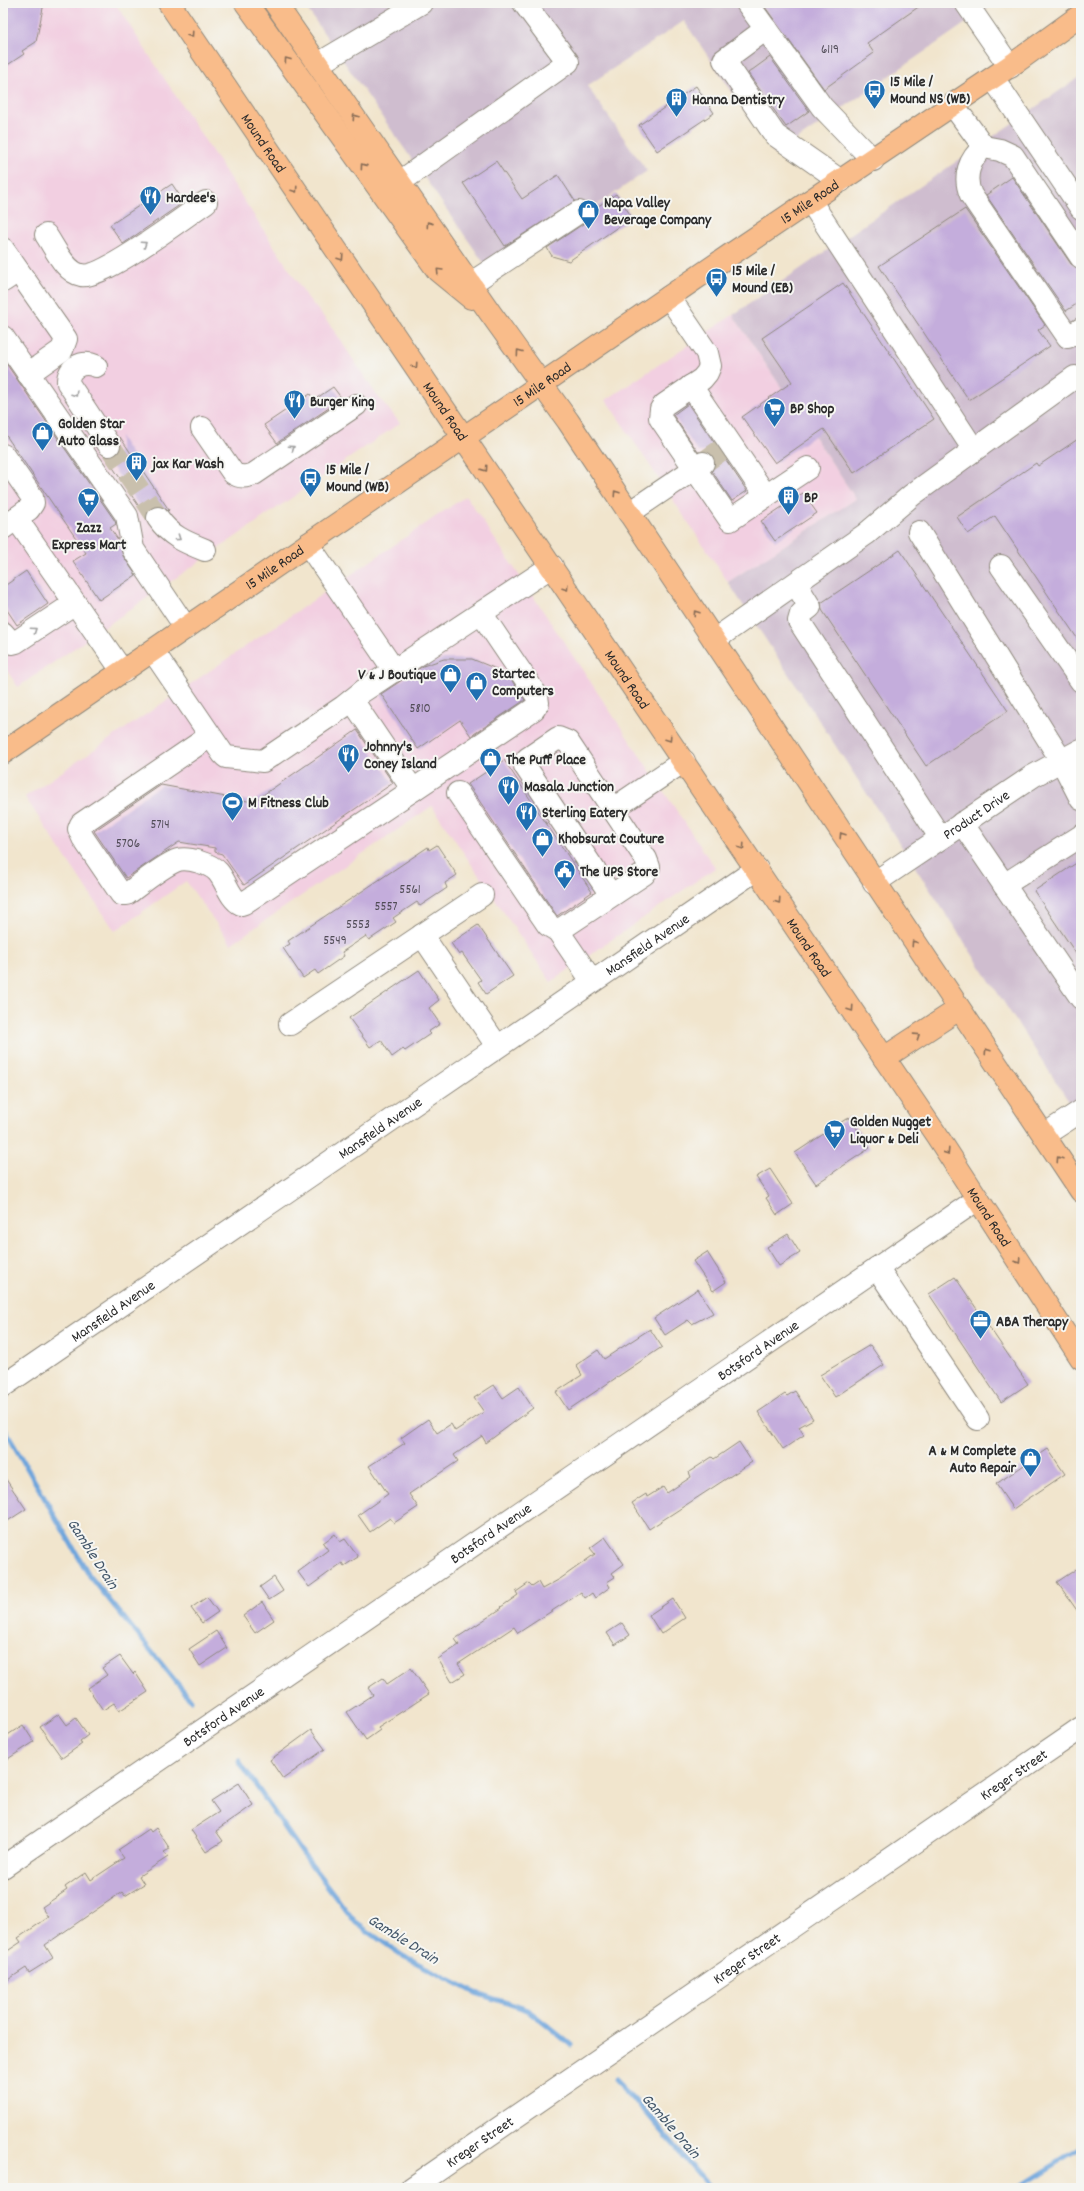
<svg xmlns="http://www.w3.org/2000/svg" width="1084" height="2191" font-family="Dekko,sans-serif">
<rect width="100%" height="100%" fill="#f6f6f2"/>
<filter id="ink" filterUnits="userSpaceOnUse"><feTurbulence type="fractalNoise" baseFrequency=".025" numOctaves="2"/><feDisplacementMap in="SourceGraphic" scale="8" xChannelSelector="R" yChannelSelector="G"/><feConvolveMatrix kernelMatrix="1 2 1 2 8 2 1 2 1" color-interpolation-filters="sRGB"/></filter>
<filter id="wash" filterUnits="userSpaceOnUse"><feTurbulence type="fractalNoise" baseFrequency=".012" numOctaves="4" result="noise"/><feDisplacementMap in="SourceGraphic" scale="16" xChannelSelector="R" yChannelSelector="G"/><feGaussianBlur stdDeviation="0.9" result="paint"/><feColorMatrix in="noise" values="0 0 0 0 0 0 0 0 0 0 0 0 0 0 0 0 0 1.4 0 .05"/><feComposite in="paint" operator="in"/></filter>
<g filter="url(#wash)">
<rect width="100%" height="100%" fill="#f1e5cd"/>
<g fill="#f2cfe1">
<path d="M3 3H115L308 298 331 326 376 394 400 423 18 687 3 665Z"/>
<path d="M733 315 856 499 728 582 606 400Z"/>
<path d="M466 496 715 868 551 982 432 806 231 944 186 881 115 931 25 797Z"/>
</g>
<g fill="#cfbdcf">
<path d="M303 3H995L775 155 684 21 587 86 647 171 493 276Z"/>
<path d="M1081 76V1120L728 582 856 499 733 315Z"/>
</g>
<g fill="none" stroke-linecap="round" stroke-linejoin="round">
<g stroke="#6ea5dc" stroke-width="5">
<path d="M5 1430 89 1575 191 1700"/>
<path d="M239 1761 303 1854 356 1923 403 1956 476 1993 528 2010 571 2045"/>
<path d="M615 2080 644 2110 711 2188"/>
<path d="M1017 2188 1081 2148"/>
</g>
</g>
<g id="blocks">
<g fill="#c4addc">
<path d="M3 3H44L36 42 22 51 24 54 3 68Z"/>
<path d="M762 3H924L867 43 874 53 824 89Z"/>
<path d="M770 57 809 111 786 127 748 73Z"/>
<path d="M696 86 714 113 657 151 639 125Z"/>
<path d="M496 161 522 199 558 175 575 201 505 246 463 183Z"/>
<path d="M1012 177 1071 264 1081 269V301L1066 311 986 195Z"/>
<path d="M172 184 184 202 123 244 110 225Z"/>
<path d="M616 194 632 217 569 261 552 256 547 248 586 222 590 217 591 211Z"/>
<path d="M965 209 1045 325 1038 330 1050 346 969 400 879 266Z"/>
<path d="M843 283 934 419 854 473 824 429 775 463 742 417 792 382 762 338Z"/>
<path d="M3 359 115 521 116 524 110 528 119 541 123 556 136 575 99 600 73 561 86 553 3 431Z"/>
<path d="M333 387 342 399 277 443 264 425 310 394 314 400Z"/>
<path d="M688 404 747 491 732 501 712 471 715 463 713 456 708 452H698L673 415Z"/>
<path d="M120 437 169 510 168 511 163 507 156 506 150 508 146 517 106 457 116 456 120 451Z"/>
<path d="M1081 437V644L995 516 968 534 957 517 1036 463 1038 466Z"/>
<path d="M803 493 817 513 775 541 761 521Z"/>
<path d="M900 550 1008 711 926 766 822 610 821 603Z"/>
<path d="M26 571 48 604 17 625 3 604V587Z"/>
<path d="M444 659H472L494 668 508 675 525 700 471 736 460 720 418 749 381 694 423 666Z"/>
<path d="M357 730 393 783 244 885 222 854 215 852V848L179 842 126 878 94 831 161 785 253 802Z"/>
<path d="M504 760 592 892 557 916 468 784Z"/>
<path d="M437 845 457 875 445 883 447 888 420 906 417 902 393 918 396 922 369 940 366 936 342 952 344 956 318 974 315 970 303 978 283 948 290 944 288 941 428 847 429 850Z"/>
<path d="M1081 860V961L1034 891Z"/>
<path d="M478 925 513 976 486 994 478 982 481 980 462 953 459 955 451 943Z"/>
<path d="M419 970 439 1000 429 1008 440 1024 428 1032 430 1034 405 1051 403 1049 392 1057 381 1040 370 1047 349 1018Z"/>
<path d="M849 1117 870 1148 816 1184 795 1153Z"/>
<path d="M770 1169 793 1204 777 1215 766 1198 769 1196 756 1177Z"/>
<path d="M788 1234 800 1253 779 1266 767 1247Z"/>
<path d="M707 1252 726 1282 713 1291 693 1261Z"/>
<path d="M955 1277 1028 1384 1001 1402 929 1294Z"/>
<path d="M698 1289 713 1313 692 1324 688 1320 665 1335 654 1318Z"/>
<path d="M650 1329 662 1347 568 1410 556 1392 582 1375 576 1365 598 1350 604 1359Z"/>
<path d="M870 1345 884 1365 835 1397 820 1375Z"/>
<path d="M494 1385 503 1398 519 1387 533 1408 486 1443 482 1436 454 1455 458 1461 409 1494 418 1507 394 1523 390 1518 370 1532 358 1515 388 1494 369 1466 405 1443 401 1438 428 1419 437 1433 451 1424 455 1431 484 1412 474 1398Z"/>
<path d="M795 1391 813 1419 799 1427 804 1435 783 1449 758 1412 785 1394 787 1396Z"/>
<path d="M739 1442 752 1462 649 1529 632 1503 646 1494 647 1497 663 1487 667 1493 691 1477 689 1472 712 1457 714 1459Z"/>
<path d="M1048 1449 1065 1474 1013 1509 996 1484Z"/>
<path d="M3 1475 26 1509 3 1524Z"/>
<path d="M335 1534 340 1542 345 1539 358 1557 344 1566 342 1563 309 1587 298 1572 328 1550 323 1543Z"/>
<path d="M605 1537 624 1564 612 1573 615 1577 607 1582 610 1587 595 1598 592 1593 585 1598 581 1592 518 1633 514 1627 458 1664 465 1674 452 1682 438 1659 459 1645 455 1639 502 1608 501 1607 518 1595 516 1592 529 1583 532 1586 538 1582 542 1589 560 1579 595 1554 590 1548Z"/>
<path d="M1081 1566V1616L1057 1582Z"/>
<path d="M274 1577 283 1591 269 1600 260 1587Z"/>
<path d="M207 1597 218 1612 202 1623 191 1608Z"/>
<path d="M673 1599 685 1618 661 1634 649 1615Z"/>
<path d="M262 1602 274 1620 255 1633 243 1616Z"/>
<path d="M622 1623 630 1635 615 1645 607 1633Z"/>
<path d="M216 1631 227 1648 200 1666 189 1649Z"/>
<path d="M120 1656 133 1674 135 1672 148 1692 119 1711 114 1703 103 1710 88 1688 107 1675 102 1668Z"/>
<path d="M411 1668 429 1694 378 1727 380 1730 366 1740 347 1712 373 1695 368 1688 383 1678 387 1684Z"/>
<path d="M59 1714 67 1725 76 1718 88 1735 80 1741 82 1744 62 1758 40 1727Z"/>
<path d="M23 1725 34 1742 3 1762V1738Z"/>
<path d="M311 1730 325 1749 283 1779 270 1760Z"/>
<path d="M239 1783 253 1805 216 1831 223 1841 206 1852 191 1830 219 1812 211 1801Z"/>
<path d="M156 1828 170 1849 164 1852 168 1857 139 1876 144 1884 125 1896 122 1892 45 1945 53 1958 29 1973 26 1968 3 1983V1954L21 1942 18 1938 49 1917 42 1907 67 1890 65 1887 86 1872 91 1880 124 1858 118 1850 149 1829 151 1832Z"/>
</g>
</g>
</g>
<g filter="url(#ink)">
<use href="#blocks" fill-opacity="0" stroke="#8e887c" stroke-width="1"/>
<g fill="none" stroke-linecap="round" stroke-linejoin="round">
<g stroke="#c9c0ad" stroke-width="22" stroke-dasharray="22 11" stroke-linecap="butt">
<path d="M109 445 158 518"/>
<path d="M703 463 724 448"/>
</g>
<defs>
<g id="minor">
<path d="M747 3 822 107 873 160"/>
<path d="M966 3 1010 67"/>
<path d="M766 29 724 60 775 135 841 181"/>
<path d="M318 64 421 3"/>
<path d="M993 78 1081 208"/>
<path d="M953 105 984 147"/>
<path d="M400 182 568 62 524 3"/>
<path d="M811 202 974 450"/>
<path d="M46 235C55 248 65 272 81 275 102 280 185 216 206 202"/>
<path d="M3 249 66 339 62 350 28 374"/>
<path d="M1081 257 1013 156 1000 150 984 147C969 159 963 177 971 195L1068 337 1081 329"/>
<path d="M3 281 18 271"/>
<path d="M470 284 579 212"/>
<path d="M669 297 707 353 710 366 707 373 702 379 664 405 661 409 660 418 730 520 808 468"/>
<path d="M3 337 127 516 133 549 186 628"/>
<path d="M96 366C82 360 67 368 68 383L109 445"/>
<path d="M691 386 766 496"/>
<path d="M202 428 233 473C240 478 247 477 254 474L356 405"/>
<path d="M3 455 32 497 33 503 29 509 3 528"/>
<path d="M629 513 703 463"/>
<path d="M16 518 123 672"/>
<path d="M158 518C170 536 185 542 205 550"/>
<path d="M919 532 1061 760 1081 799"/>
<path d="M308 544 394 670"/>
<path d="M1001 566 1081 681"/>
<path d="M796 584 810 607 801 614 799 621 940 837"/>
<path d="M3 633 12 643 16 642 75 603"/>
<path d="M714 640 866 534 912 495 1075 377"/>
<path d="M153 651 223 754 226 757 263 761 343 707 363 691 552 566"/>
<path d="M352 700 413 790"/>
<path d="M210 736 81 824 79 829 83 838 121 894H127C139 885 165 864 178 860 188 857 211 864 218 872 226 881 230 899 241 904L244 903 534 709 538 703 537 696 481 613"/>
<path d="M458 793 548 925 558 931 592 981"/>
<path d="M613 809 684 761"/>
<path d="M962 823 1081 998"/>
<path id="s1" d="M874 883 1033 776 1081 750"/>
<path d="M1004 885 1081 836"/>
<path d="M558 931 644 874 649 867 646 859 568 742 558 738 527 759 525 766 611 895"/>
<path d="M422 935 497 1046"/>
<path d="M290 1024 482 895"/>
<path d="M1044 1135 1081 1111"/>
<path d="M877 1268 978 1419"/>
<path id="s2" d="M3 1386 757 869"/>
<path id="s3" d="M3 1867 978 1199"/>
<path id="s4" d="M412 2188 1081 1728"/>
</g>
<g id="major">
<path id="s5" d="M169 3 937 1136 1081 1358"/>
<path d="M246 3 438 271 471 298"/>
<path d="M275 3 491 314 568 421 1081 1191"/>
<path id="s6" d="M3 753 730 255 1016 62 1081 15"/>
<path d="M884 1058 959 1009"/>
</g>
</defs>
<use href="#minor" stroke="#8e887c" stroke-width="24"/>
<use href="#major" stroke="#8e887c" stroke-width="24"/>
<use href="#minor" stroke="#fff" stroke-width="22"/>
<use href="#major" stroke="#f9bc8a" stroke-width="22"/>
</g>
<defs><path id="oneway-chevron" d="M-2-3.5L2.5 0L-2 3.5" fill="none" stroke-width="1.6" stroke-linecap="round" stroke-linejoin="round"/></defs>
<g stroke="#886c56">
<use href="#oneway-chevron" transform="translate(191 35) rotate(56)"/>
<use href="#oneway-chevron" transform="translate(287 60) rotate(-126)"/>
<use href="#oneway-chevron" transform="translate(355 117) rotate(-125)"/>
<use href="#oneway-chevron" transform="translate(363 166) rotate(-126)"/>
<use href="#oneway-chevron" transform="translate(295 190) rotate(56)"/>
<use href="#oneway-chevron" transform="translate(429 224) rotate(-125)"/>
<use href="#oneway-chevron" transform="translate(341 258) rotate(56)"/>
<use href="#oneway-chevron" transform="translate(439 271) rotate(-134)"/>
<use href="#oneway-chevron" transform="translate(519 352) rotate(-126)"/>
<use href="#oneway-chevron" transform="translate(415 366) rotate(56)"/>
<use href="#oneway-chevron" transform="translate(485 469) rotate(55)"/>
<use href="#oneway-chevron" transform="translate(616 493) rotate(-124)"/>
<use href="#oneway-chevron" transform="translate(566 588) rotate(56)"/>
<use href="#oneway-chevron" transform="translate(696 613) rotate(-124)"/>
<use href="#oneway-chevron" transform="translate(669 739) rotate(56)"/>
<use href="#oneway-chevron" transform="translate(842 835) rotate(-123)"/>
<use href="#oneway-chevron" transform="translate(742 847) rotate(56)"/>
<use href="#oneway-chevron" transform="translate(778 901) rotate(56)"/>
<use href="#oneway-chevron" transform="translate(914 943) rotate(-124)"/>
<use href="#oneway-chevron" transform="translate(851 1009) rotate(56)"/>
<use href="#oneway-chevron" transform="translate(917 1036) rotate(-33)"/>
<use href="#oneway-chevron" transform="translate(987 1051) rotate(-124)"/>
<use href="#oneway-chevron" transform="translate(947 1152) rotate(57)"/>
<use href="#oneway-chevron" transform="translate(1059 1159) rotate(-124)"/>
<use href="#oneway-chevron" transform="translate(1018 1261) rotate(57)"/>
</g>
<g stroke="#a0a0a0">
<use href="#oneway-chevron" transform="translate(144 244) rotate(-34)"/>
<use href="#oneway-chevron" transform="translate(75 394) rotate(56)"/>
<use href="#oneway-chevron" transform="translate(292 448) rotate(-34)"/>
<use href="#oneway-chevron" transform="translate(178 538) rotate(34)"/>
<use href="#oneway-chevron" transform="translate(34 630) rotate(-34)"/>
</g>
</g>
<defs>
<symbol id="bus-pin" viewBox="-11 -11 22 30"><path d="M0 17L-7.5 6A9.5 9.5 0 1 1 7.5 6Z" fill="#1f6fb2" stroke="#f6f6f2"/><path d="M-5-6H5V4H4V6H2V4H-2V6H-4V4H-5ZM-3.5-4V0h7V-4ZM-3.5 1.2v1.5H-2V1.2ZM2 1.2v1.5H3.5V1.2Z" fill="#fff"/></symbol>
<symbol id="building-pin" viewBox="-11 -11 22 30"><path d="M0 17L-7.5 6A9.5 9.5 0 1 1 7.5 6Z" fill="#1f6fb2" stroke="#f6f6f2"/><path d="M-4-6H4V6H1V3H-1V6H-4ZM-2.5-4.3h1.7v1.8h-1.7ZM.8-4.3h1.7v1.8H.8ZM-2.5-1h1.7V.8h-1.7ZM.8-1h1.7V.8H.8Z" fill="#fff"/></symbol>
<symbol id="restaurant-pin" viewBox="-11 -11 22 30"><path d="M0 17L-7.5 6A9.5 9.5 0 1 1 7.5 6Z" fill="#1f6fb2" stroke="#f6f6f2"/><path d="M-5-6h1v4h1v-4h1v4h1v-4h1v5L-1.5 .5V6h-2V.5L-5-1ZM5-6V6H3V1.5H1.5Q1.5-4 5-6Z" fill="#fff"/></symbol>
<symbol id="shop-pin" viewBox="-11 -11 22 30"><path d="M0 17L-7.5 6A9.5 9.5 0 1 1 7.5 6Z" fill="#1f6fb2" stroke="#f6f6f2"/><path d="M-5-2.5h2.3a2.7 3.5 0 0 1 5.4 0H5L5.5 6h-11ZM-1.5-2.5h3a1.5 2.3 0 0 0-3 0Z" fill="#fff"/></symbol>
<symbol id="supermarket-pin" viewBox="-11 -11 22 30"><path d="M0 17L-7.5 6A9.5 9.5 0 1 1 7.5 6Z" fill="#1f6fb2" stroke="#f6f6f2"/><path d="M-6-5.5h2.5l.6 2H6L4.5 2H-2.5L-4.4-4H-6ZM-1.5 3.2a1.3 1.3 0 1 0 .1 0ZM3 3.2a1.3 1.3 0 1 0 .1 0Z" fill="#fff"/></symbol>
<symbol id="stadium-pin" viewBox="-11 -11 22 30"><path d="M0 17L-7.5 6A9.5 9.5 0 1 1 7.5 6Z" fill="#1f6fb2" stroke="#f6f6f2"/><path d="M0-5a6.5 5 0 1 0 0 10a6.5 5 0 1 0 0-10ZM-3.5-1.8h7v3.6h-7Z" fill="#fff"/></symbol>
<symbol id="civic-pin" viewBox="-11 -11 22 30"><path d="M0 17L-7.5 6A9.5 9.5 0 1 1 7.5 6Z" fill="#1f6fb2" stroke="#f6f6f2"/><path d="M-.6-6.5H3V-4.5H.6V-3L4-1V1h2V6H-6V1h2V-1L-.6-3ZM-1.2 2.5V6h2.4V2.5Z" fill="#fff"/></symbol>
<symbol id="office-pin" viewBox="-11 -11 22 30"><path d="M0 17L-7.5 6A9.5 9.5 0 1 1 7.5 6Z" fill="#1f6fb2" stroke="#f6f6f2"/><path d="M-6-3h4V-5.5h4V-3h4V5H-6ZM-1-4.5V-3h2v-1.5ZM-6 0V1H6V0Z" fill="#fff"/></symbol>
</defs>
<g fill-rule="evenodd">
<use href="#bus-pin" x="862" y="78" width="25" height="34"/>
<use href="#building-pin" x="664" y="86" width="25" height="34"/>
<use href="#restaurant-pin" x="138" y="184" width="25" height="34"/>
<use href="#shop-pin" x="576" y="198" width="25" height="34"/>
<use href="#bus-pin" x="704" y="266" width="25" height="34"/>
<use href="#restaurant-pin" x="282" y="388" width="25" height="34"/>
<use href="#supermarket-pin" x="762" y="396" width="25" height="34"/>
<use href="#shop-pin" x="30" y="420" width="25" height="34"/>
<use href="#building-pin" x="124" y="450" width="25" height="34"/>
<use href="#bus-pin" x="298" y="466" width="25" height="34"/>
<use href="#building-pin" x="776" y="484" width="25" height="34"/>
<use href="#supermarket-pin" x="76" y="486" width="25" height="34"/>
<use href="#shop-pin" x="438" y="662" width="25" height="34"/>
<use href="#shop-pin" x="464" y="670" width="25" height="34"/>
<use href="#restaurant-pin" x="336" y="742" width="25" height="34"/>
<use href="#shop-pin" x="478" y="746" width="25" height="34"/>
<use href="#restaurant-pin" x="496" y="774" width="25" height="34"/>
<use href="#stadium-pin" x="220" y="790" width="25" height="34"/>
<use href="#restaurant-pin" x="514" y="800" width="25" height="34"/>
<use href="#shop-pin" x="530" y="826" width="25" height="34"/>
<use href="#civic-pin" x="552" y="858" width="25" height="34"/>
<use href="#supermarket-pin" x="822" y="1118" width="25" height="34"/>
<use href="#office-pin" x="968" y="1308" width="25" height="34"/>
<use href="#shop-pin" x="1018" y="1446" width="25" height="34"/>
</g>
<g text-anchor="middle" stroke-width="4" stroke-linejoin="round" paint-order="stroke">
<g font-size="13" fill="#514c57">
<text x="830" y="53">6119</text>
<text x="420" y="712">5810</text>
<text x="160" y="828">5714</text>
<text x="128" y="847">5706</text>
<text x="410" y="893">5561</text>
<text x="386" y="910">5557</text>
<text x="358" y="928">5553</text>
<text x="335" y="944">5549</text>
</g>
<g font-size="15" font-weight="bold" fill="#2b2b2b" stroke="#f6f6f2" text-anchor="start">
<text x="890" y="86">15 Mile /<tspan x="890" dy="17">Mound NS (WB)</tspan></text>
<text x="692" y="104">Hanna Dentistry</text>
<text x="166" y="202">Hardee's</text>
<text x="604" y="207">Napa Valley<tspan x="604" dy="17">Beverage Company</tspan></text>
<text x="732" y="275">15 Mile /<tspan x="732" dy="17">Mound (EB)</tspan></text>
<text x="310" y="406">Burger King</text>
<text x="790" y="413">BP Shop</text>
<text x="58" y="428">Golden Star<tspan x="58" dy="17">Auto Glass</tspan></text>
<text x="152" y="468">jax Kar Wash</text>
<text x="326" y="474">15 Mile /<tspan x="326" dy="17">Mound (WB)</tspan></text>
<text x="804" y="502">BP</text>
<text x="89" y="532" text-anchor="middle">Zazz<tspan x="89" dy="17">Express Mart</tspan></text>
<text x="492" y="678">Startec<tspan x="492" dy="17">Computers</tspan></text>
<text x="436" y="679" text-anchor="end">V &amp; J Boutique</text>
<text x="364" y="751">Johnny's<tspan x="364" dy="17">Coney Island</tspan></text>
<text x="506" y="764">The Puff Place</text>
<text x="524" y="791">Masala Junction</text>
<text x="248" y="807">M Fitness Club</text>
<text x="542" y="817">Sterling Eatery</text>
<text x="558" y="843">Khobsurat Couture</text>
<text x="580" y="876">The UPS Store</text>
<text x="850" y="1126">Golden Nugget<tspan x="850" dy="17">Liquor &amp; Deli</tspan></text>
<text x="996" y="1326">ABA Therapy</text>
<text x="1016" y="1455" text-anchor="end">A &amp; M Complete<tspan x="1016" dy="17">Auto Repair</tspan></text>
</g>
<g font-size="15" fill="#2b2b2b" stroke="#f6f6f2">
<text dy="5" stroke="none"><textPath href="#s5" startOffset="169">Mound Road</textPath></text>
<text dy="5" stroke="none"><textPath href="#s6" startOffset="977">15 Mile Road</textPath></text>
<text dy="5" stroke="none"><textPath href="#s6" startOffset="653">15 Mile Road</textPath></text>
<text dy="5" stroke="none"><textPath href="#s5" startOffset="493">Mound Road</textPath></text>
<text dy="5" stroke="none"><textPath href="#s6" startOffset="329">15 Mile Road</textPath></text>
<text dy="5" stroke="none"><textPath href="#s5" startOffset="817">Mound Road</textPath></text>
<text dy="5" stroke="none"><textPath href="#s1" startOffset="123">Product Drive</textPath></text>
<text dy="5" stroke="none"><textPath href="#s2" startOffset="781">Mansfield Avenue</textPath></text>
<text dy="5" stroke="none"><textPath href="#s5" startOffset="1141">Mound Road</textPath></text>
<text dy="5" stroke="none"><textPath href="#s2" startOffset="457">Mansfield Avenue</textPath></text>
<text dy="5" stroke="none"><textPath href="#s5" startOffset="1465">Mound Road</textPath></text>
<text dy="5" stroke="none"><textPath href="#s2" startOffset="133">Mansfield Avenue</textPath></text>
<text dy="5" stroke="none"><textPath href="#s3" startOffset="915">Botsford Avenue</textPath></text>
<text dy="5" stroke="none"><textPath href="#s3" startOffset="591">Botsford Avenue</textPath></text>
<text dy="5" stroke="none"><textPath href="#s3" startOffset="267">Botsford Avenue</textPath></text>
<text dy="5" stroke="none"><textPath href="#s4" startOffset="730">Kreger Street</textPath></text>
<text dy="5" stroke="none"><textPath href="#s4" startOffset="406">Kreger Street</textPath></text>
<text dy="5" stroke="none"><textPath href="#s4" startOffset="82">Kreger Street</textPath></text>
</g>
<g font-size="16" font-style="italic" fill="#425669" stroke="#f6f6f2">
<text transform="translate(94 1553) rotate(57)" y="6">Gamble Drain</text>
<text transform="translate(404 1938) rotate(32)" y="6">Gamble Drain</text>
<text transform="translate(672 2125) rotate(49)" y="6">Gamble Drain</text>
</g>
</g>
<rect width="1084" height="2191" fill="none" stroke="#f6f6f2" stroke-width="16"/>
</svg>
